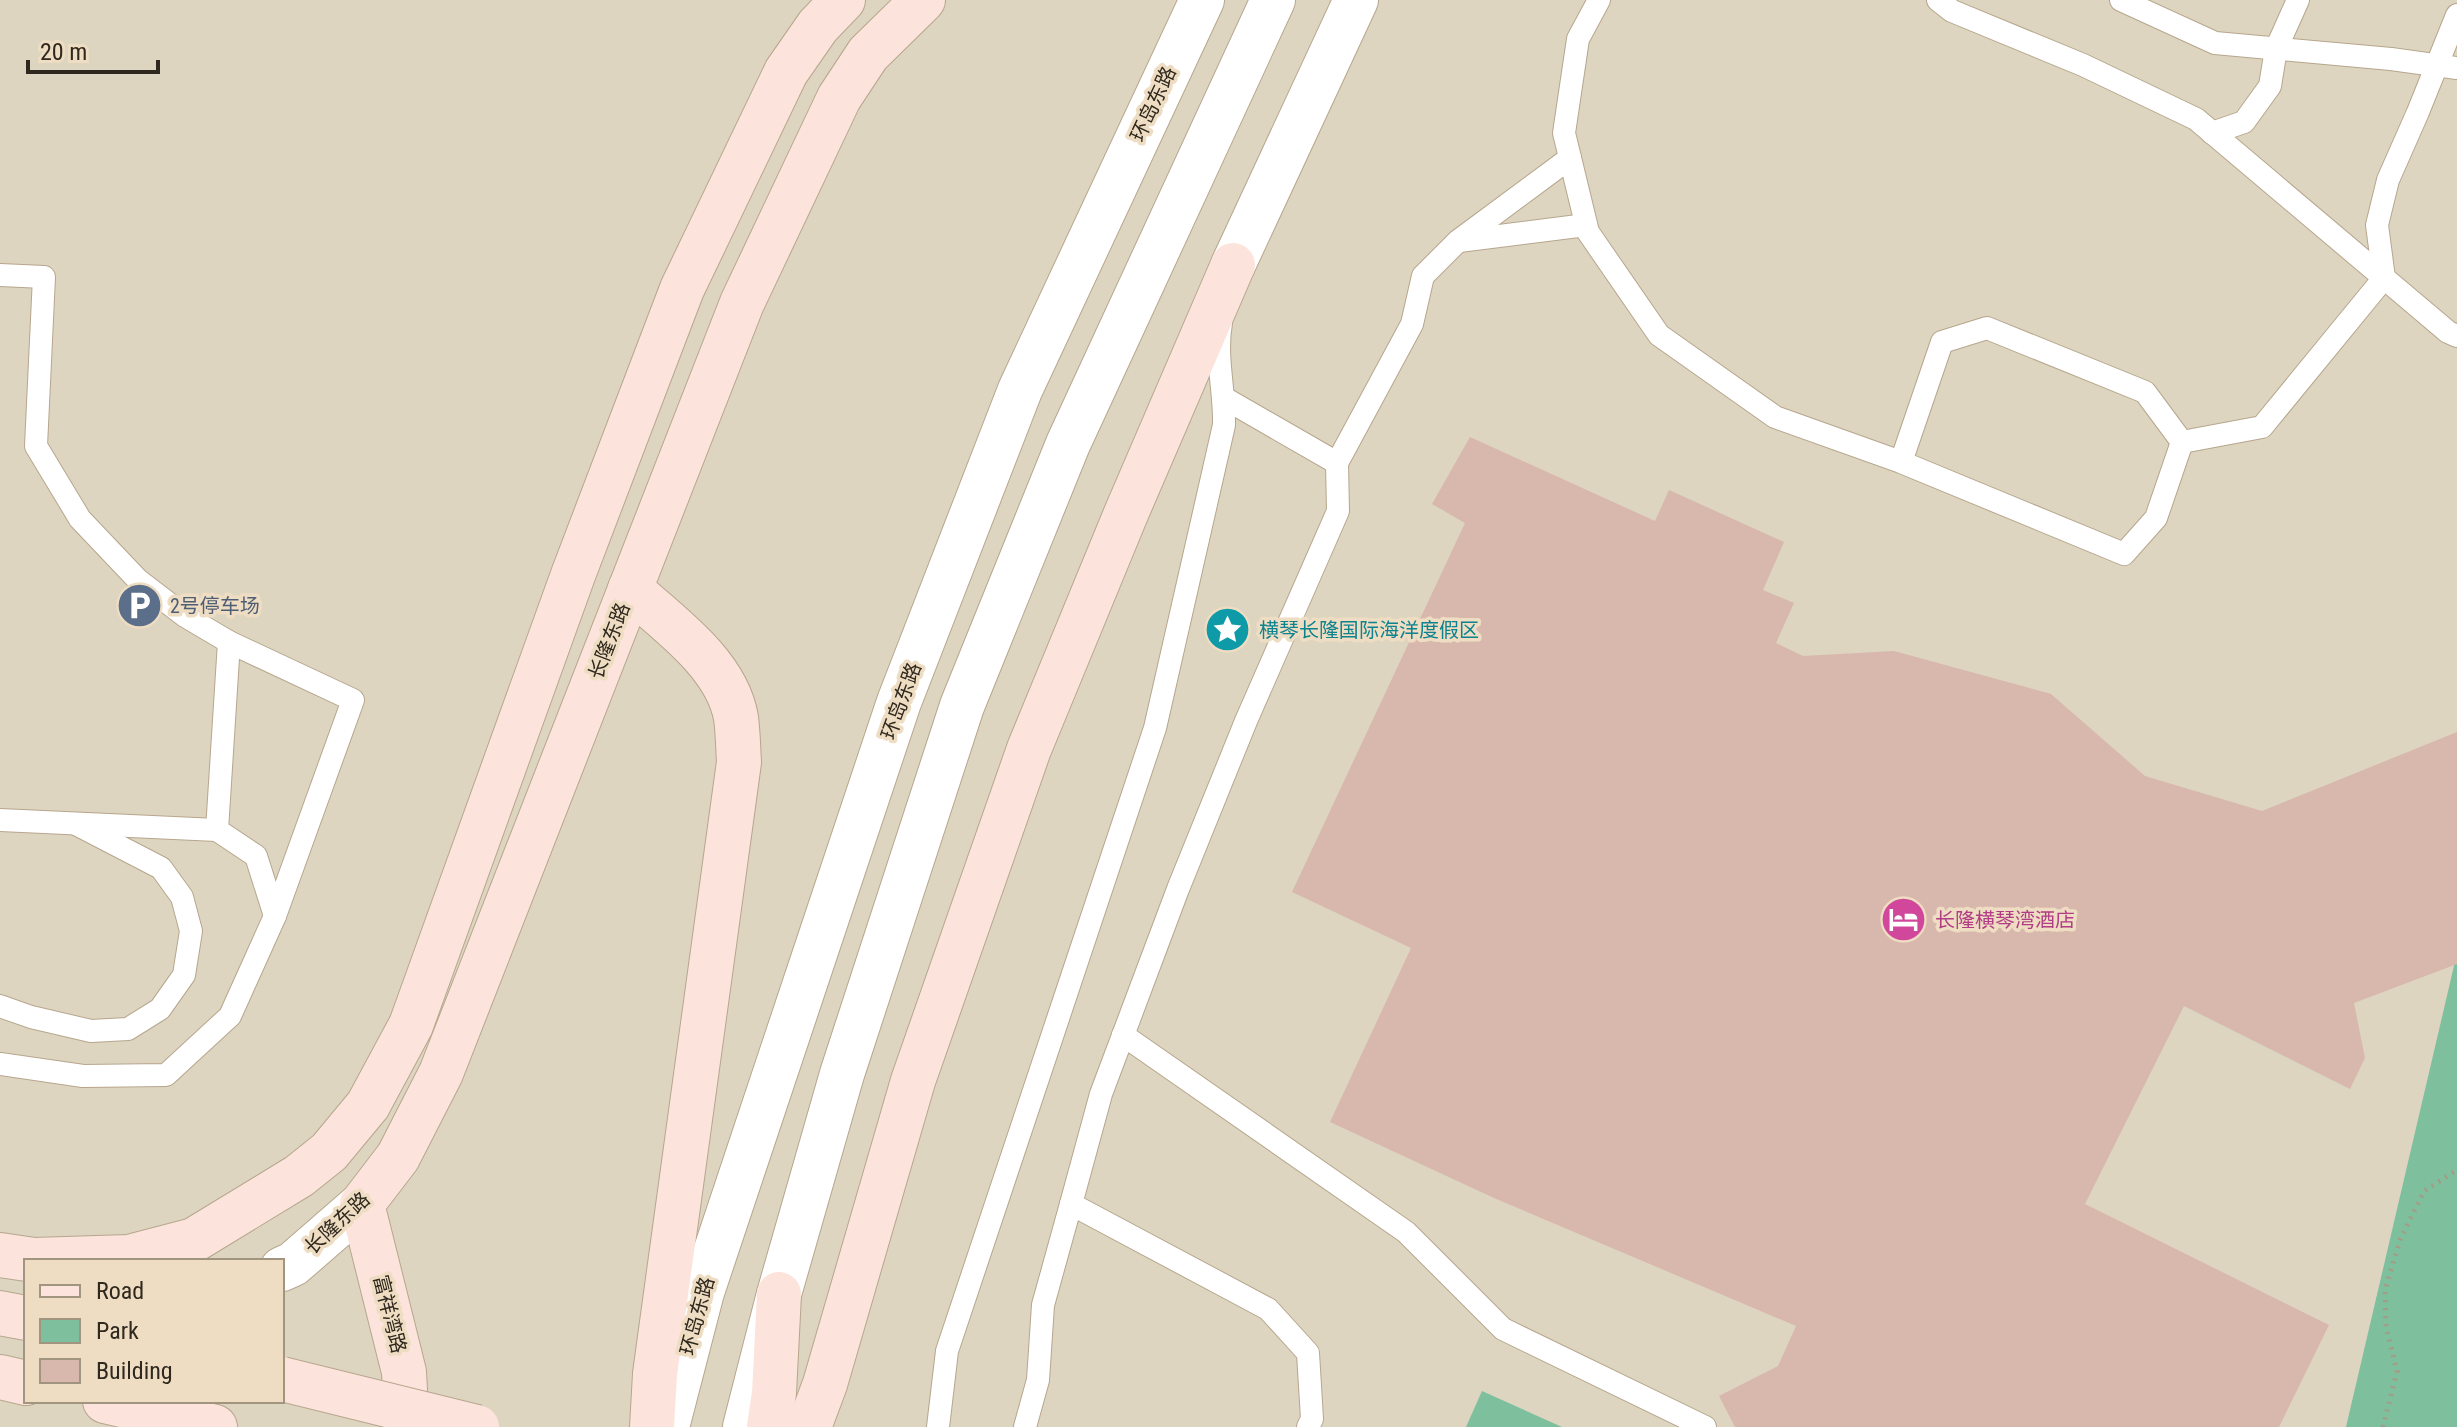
<svg xmlns="http://www.w3.org/2000/svg" width="2457" height="1427" font-family="'Roboto Condensed','Noto Sans SC',sans-serif">
<rect width="100%" height="100%" fill="#eeddc2"/>
<path fill="#ddd5c0" fill-rule="evenodd" d="M0 0H2457V1427H0ZM26 1261H282V1401H26Z"/>
<g fill="#7ebf9e">
<path d="M2457 953V1427H2346Z"/>
<path d="M1482 1391 1562 1427H1466Z"/>
</g>
<path fill="#d8b7ac" d="M1470 437 1655 521 1669 490 1784 542 1763 590 1794 603 1776 643 1803 656 1894 651 2051 694 2145 776 2262 811 2457 732V964L2354 1003 2365 1058 2350 1089 2184 1006 2085 1204 2329 1325 2279 1427H1735L1719 1396 1778 1366 1796 1326 1494 1198 1330 1122 1411 948 1292 892 1465 523 1432 504Z"/>
<g fill="none" stroke-linecap="round" stroke-linejoin="round">
<defs>
<g id="lane">
<path d="M1599 0 1578 39 1564 133 1588 232 1659 335 1775 417 1901 462 2124 554 2156 518 2182 442 2145 392 1987 328 1942 342 1901 462"/>
<path d="M1938 0 1952 11 2083 65 2196 119 2448 332 2457 336"/>
<path d="M2121 0 2215 43 2391 59 2457 68"/>
<path d="M2212 133 2244 122 2270 86 2276 49 2298 0"/>
<path d="M1459 241 1586 225"/>
<path d="M0 275 44 277 36 446 80 519 138 580 185 616 229 642 353 700 275 916 230 1016 166 1075 83 1076 0 1064"/>
<path d="M1224 398 1337 463"/>
<path d="M2182 442 2262 427 2384 278 2377 225 2388 180 2418 112 2457 15"/>
<path d="M229 642 217 830 256 856 275 916"/>
<path d="M0 820 217 830"/>
<path d="M0 1006 31 1017 91 1031 128 1029 160 1009 184 975 191 931 182 897 161 868 76 824"/>
<path d="M1123 1035 1406 1232 1503 1329 1705 1427"/>
<path d="M1071 1204 1101 1094 1178 889 1246 721 1338 511 1337 463 1412 324 1423 276 1458 241 1570 158"/>
<path d="M938 1427 947 1351 1155 728 1224 425C1225 391 1215 358 1221 323"/>
<path d="M1025 1427 1038 1380 1043 1305 1071 1204 1268 1309 1308 1353 1312 1419 1308 1427"/>
</g>
<g id="street">
<path d="M1233 265 1356 0"/>
<path d="M282 1269 293 1264 362 1204"/>
<path d="M667 1427 702 1292 899 702 1020 390 1202 0"/>
<path d="M745 1427 779 1294 842 1074 962 706 1068 444 1273 0"/>
</g>
<g id="secondary">
<path d="M630 589C668 623 727 664 736 718 738 732 738 747 739 762L655 1374 652 1427"/>
<path d="M0 1255 34 1260 129 1257 194 1240 299 1176 329 1152 368 1105 411 1025 573 575 682 289 786 72 818 26 843 0"/>
<path d="M0 1313 26 1318"/>
<path d="M0 1377 26 1383"/>
<path d="M105 1401 215 1427"/>
<path d="M407 1427 404 1372 362 1204 398 1157 441 1073 742 303 839 98 868 54 923 0"/>
<path d="M769 1427 774 1393 779 1294"/>
<path d="M809 1427 825 1384 913 1081 1029 749 1125 516 1233 265"/>
</g>
</defs>
<use href="#lane" stroke="#b7a68d" stroke-width="24"/>
<use href="#street" stroke="#b7a68d" stroke-width="46"/>
<use href="#secondary" stroke="#b7a68d" stroke-width="46"/>
<path stroke="#a79a85" stroke-width="5" stroke-dasharray="2 6" stroke-linecap="butt" d="M2383 1427 2397 1371 2386 1327 2385 1290 2400 1240 2424 1191 2457 1170"/>
<use href="#lane" stroke="#fff" stroke-width="22"/>
<use href="#street" stroke="#fff" stroke-width="44"/>
<use href="#secondary" stroke="#fce4dc" stroke-width="44"/>
<defs>
<path id="secondary-bridge" d="M282 1379 477 1427"/>
</defs>
<use href="#secondary-bridge" stroke="#b7a68d" stroke-width="46" stroke-linecap="butt"/>
<use href="#secondary-bridge" stroke="#fce4dc" stroke-width="44"/>
</g>
<defs>
<symbol id="parking-disc" viewBox="-11 -11 22 22"><circle r="9.5" fill="#5c6f8a" stroke="#eeddc2"/><path d="M-3.5-5.5H1a3.5 3.5 0 0 1 0 7H-1V5.5H-3.5ZM-1-3.4V-.6H.8a1.4 1.4 0 0 0 0-2.8Z" fill="#fff"/></symbol>
<symbol id="sight-disc" viewBox="-11 -11 22 22"><circle r="9.5" fill="#0f9aa8" stroke="#eeddc2"/><path d="M0-6L1.8-2.2L6-1.7L2.9 1.2L3.7 5.4L0 3.3L-3.7 5.4L-2.9 1.2L-6-1.7L-1.8-2.2Z" fill="#fff"/></symbol>
<symbol id="hotel-disc" viewBox="-11 -11 22 22"><circle r="9.5" fill="#d1479c" stroke="#eeddc2"/><path d="M-6-4.5h1.5V1H6V5H4.5V3h-9V5H-6ZM-4 0a1.8 1.8 0 1 1 3.6 0ZM.5 0V-2.5h3Q6-2.5 6 0Z" fill="#fff"/></symbol>
</defs>
<g fill-rule="evenodd">
<use href="#parking-disc" x="114" y="580" width="51" height="51"/>
<use href="#sight-disc" x="1202" y="604" width="51" height="51"/>
<use href="#hotel-disc" x="1878" y="894" width="51" height="51"/>
</g>
<g text-anchor="middle" stroke-width="7" stroke-linejoin="round" paint-order="stroke">
<g font-size="20" fill="#2f281e" stroke="#eeddc2">
<text transform="translate(1153 104) rotate(-65)" y="7">环岛东路</text>
<text transform="translate(609 641) rotate(-69)" y="7">长隆东路</text>
<text transform="translate(901 701) rotate(-70)" y="7">环岛东路</text>
<text transform="translate(337 1223) rotate(-43)" y="7">长隆东路</text>
<text transform="translate(390 1314) rotate(76)" y="7">富祥湾路</text>
<text transform="translate(697 1316) rotate(-75)" y="7">环岛东路</text>
</g>
<g font-size="20" fill="#4e5e75" stroke="#eeddc2" text-anchor="start">
<text x="170" y="613">2号停车场</text>
</g>
<g font-size="20" fill="#0d838f" stroke="#eeddc2" text-anchor="start">
<text x="1259" y="637">横琴长隆国际海洋度假区</text>
</g>
<g font-size="20" fill="#b23c85" stroke="#eeddc2" text-anchor="start">
<text x="1935" y="927">长隆横琴湾酒店</text>
</g>
</g>
<rect x="24" y="1259" width="260" height="144" fill="#eeddc2" stroke="#a29580" stroke-width="2"/>
<rect x="40" y="1285" width="40" height="12" fill="#fce4dc" stroke="#a29580" stroke-width="2"/>
<text x="96" y="1299" font-size="24" fill="#2f281e">Road</text>
<rect x="40" y="1319" width="40" height="24" fill="#7ebf9e" stroke="#a29580" stroke-width="2"/>
<text x="96" y="1339" font-size="24" fill="#2f281e">Park</text>
<rect x="40" y="1359" width="40" height="24" fill="#d8b7ac" stroke="#a29580" stroke-width="2"/>
<text x="96" y="1379" font-size="24" fill="#2f281e">Building</text>
<path d="M28 60v12h130v-12" fill="none" stroke="#2f281e" stroke-width="4"/>
<text x="40" y="60" font-size="24" fill="#2f281e" stroke="#eeddc2" stroke-width="6" paint-order="stroke">20 m</text>
</svg>
